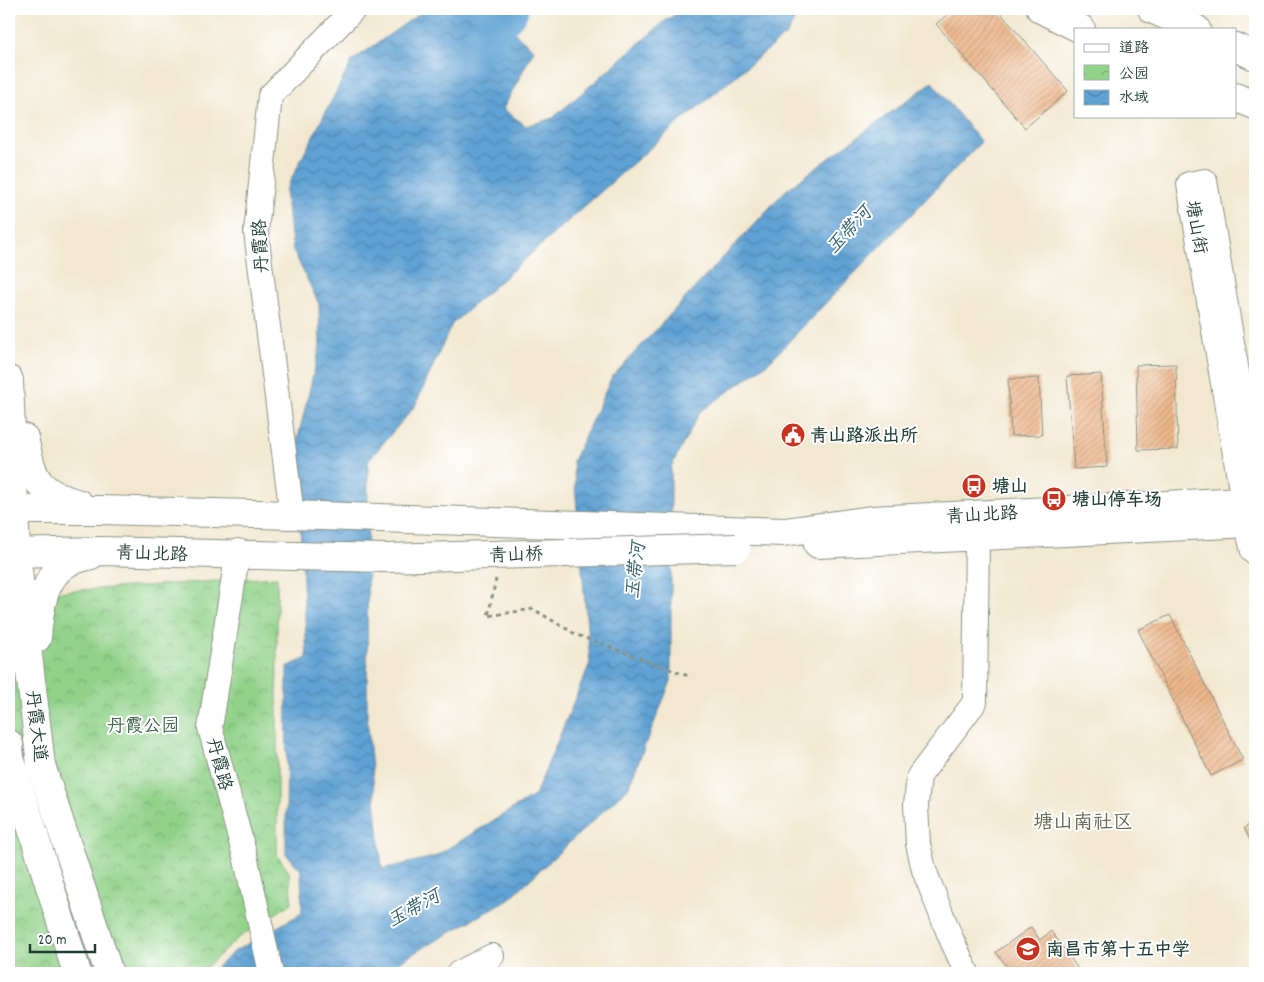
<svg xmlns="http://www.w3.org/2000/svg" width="1264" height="982" font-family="Dekko,'LXGW WenKai TC',sans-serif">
<defs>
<pattern id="park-crowns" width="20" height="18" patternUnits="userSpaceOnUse" patternTransform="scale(1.25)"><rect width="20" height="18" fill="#91d289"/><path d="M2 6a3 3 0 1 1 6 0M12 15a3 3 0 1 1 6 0" fill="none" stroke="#76ac71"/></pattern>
<pattern id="water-waves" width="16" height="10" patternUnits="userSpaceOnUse" patternTransform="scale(1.25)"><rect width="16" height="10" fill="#5fa1d3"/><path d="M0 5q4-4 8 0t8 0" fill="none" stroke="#4e84ac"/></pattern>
<pattern id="building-hatch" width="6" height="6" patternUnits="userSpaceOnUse" patternTransform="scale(1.25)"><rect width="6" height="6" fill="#eeb78b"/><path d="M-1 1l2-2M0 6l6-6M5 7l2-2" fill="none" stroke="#c09672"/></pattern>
</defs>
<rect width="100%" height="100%" fill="#fff"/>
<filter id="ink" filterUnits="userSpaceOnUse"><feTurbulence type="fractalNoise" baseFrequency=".02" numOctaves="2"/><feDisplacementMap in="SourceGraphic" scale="10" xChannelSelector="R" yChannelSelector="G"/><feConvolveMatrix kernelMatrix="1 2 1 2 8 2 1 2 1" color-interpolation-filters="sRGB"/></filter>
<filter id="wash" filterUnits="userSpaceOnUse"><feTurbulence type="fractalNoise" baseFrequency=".0096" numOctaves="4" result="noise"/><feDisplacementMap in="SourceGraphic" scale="20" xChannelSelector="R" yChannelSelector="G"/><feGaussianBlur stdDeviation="1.12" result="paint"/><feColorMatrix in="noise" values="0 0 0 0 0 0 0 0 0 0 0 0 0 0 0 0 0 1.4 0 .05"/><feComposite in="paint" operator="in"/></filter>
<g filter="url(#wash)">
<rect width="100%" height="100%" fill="#f2e8d0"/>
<path fill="url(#park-crowns)" stroke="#58885e" d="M277 577V855L289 872 292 903 238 938 200 973H9V595Z"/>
<path fill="url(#water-waves)" stroke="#3f6f84" d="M426 9H488L534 50 503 109 526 126 553 118 665 21 684 9H800L787 34 675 126 452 324 415 406 368 461 367 718 382 869 434 857 535 795 590 663 573 461 612 377 785 191 932 82 981 142 768 363 700 412 671 467V681L628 788 509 899 379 973H210L235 951 302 913 301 870 286 854 287 667 307 658 296 446 320 346 319 304 293 250 285 191 352 61Z"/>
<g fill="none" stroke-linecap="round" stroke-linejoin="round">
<path stroke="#5fa1d3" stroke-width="39" d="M467 60 509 9"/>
</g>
<g id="blocks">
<g fill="url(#building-hatch)">
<path d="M954 9H997L1068 91 1025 128 936 24Z"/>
<path d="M1176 364 1178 449 1138 450 1136 365Z"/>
<path d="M1101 374 1107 467 1074 469 1067 376Z"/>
<path d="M1039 378 1042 435 1011 436 1008 379Z"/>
<path d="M1170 615 1243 760 1211 776 1138 630Z"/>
<path d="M1255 822V850L1244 828Z"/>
<path d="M1031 927 1040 940 1051 931 1081 973H1012L996 952Z"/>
</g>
</g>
</g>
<g filter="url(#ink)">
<use href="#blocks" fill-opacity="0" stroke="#889282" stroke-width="1"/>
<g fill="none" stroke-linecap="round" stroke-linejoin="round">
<defs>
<g id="minor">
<path d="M1243 501 1189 184 1205 181 1255 479"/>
<path d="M292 515 256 232 270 96 354 9"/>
<path d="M238 551 210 728 246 860 271 973"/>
<path d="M459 973 492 956"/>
<path d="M967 973 950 936 924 870 918 844 916 805 919 776 975 702 977 536"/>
</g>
<g id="major">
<path d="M9 380 16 553 41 765 109 973"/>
<path d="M24 438C34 480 35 491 79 504"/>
<path d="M9 510H99L292 515 784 532 872 520 1243 501 1255 551"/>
<path d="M818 544 1249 523"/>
<path d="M9 553 102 551 295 556"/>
<path d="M37 638C39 613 42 576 69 562 76 559 84 557 91 555"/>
<path d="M9 744 10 758 77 973"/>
</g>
<g id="highway">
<path d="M1041 9 1081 29"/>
<path d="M1152 9 1196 29"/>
<path d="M1235 47 1255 56"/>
<path d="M1235 97 1255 105"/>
</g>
</defs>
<use href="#minor" stroke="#889282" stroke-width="26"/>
<use href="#major" stroke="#889282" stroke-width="30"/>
<use href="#highway" stroke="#889282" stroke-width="30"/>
<path stroke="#889282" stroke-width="3" stroke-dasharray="4 4" stroke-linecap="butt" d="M496 579 488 616 533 609 577 635 691 677"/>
<use href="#minor" stroke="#fff" stroke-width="24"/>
<use href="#major" stroke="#fff" stroke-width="28"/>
<use href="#highway" stroke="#fff" stroke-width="28"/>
<defs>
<path id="major-bridge" d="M295 556 386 558 736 548"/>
</defs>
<use href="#major-bridge" stroke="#889282" stroke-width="30" stroke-linecap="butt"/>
<use href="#major-bridge" stroke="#fff" stroke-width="28"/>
</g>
</g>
<defs>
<symbol id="civic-disc" viewBox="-11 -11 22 22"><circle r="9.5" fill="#c8321e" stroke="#fff"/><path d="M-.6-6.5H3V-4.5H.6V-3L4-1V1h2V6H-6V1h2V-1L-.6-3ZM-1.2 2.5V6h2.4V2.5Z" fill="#fff"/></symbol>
<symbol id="bus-disc" viewBox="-11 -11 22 22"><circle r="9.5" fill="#c8321e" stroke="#fff"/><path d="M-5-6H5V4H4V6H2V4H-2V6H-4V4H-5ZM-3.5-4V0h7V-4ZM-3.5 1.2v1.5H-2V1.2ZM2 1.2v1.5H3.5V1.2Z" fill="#fff"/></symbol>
<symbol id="school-disc" viewBox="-11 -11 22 22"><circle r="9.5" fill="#c8321e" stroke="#fff"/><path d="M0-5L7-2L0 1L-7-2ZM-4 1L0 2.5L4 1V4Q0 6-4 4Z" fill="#fff"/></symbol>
</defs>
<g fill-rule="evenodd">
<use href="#civic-disc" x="779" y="421" width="28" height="28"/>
<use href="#bus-disc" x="960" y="472" width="28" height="28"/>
<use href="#bus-disc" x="1040" y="485" width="28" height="28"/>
<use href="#school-disc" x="1014" y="935" width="28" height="28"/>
</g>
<g text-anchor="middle" stroke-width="4" stroke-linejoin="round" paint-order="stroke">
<g font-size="18" fill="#1f3d34" stroke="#fff">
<text transform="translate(1197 227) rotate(80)" y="6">塘山街</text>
<text transform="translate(260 246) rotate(-93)" y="6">丹霞路</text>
<text transform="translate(982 514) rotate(-3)" y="6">青山北路</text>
<text transform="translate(152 553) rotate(2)" y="6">青山北路</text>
<text transform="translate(516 554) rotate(-2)" y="6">青山桥</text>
<text transform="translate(37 726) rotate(83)" y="6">丹霞大道</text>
<text transform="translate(220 764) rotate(75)" y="6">丹霞路</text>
</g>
<g font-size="18" font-weight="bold" fill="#1f3d34" stroke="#fff" text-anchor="start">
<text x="810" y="441">青山路派出所</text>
<text x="992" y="492">塘山</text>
<text x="1072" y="505">塘山停车场</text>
<text x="1046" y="955">南昌市第十五中学</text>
</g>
<g font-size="18" fill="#3c6249" stroke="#fff">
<text x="143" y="731">丹霞公园</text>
</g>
<g font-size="19" font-style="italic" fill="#35606c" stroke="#fff">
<text transform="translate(848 229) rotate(-47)" y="7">玉带河</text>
<text transform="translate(634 570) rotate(-83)" y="7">玉带河</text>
<text transform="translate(413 907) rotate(-29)" y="7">玉带河</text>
</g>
<g font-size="20" fill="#676852" stroke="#fff">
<text x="1083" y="828">塘山南社区</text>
</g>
</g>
<rect width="1264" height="982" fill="none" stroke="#fff" stroke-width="30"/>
<rect x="1074" y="28" width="162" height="90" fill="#ffffff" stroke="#a5b1ae"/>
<rect x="1084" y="44" width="25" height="8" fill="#ffffff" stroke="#a5b1ae"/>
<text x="1119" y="52" font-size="15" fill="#1f3d34">道路</text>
<rect x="1084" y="65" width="25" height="15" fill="url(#park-crowns)" stroke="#a5b1ae"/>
<text x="1119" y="78" font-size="15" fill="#1f3d34">公园</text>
<rect x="1084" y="90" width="25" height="15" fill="url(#water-waves)" stroke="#a5b1ae"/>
<text x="1119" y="102" font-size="15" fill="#1f3d34">水域</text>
<path d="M30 944v8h65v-8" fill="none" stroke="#1f3d34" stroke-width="2.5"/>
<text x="38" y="944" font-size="15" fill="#1f3d34" stroke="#ffffff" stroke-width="4" paint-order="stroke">20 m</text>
</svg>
